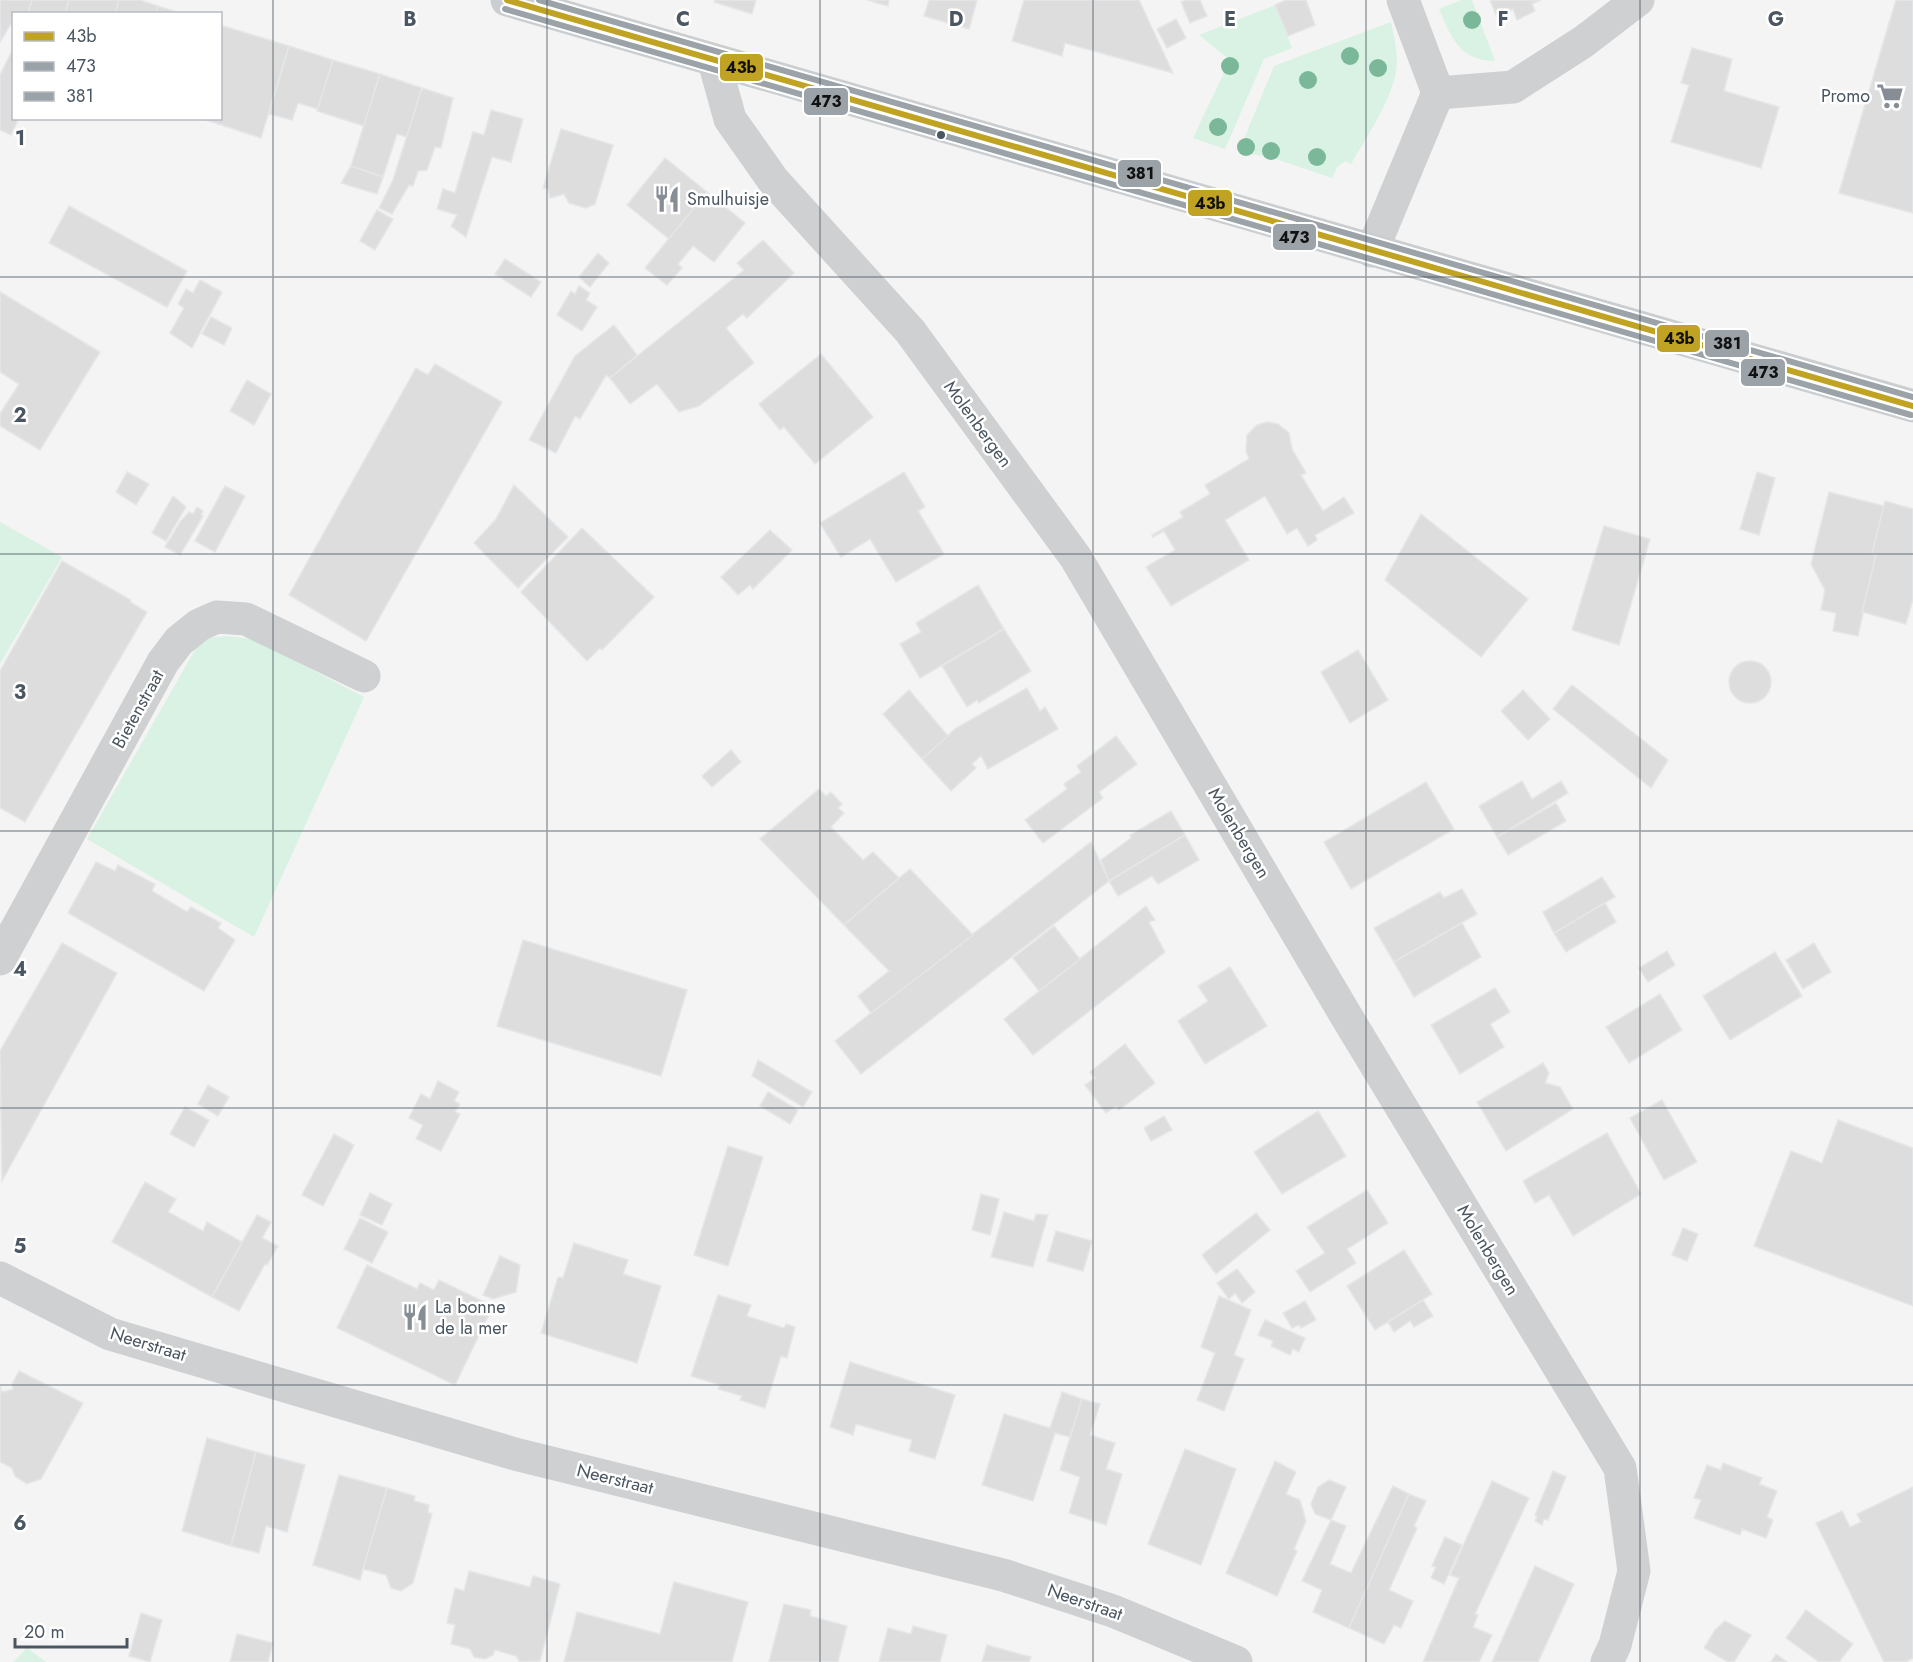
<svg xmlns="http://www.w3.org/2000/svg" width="1913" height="1662" font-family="Jost,sans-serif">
<rect width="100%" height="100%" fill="#f4f4f4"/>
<g fill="#d9f2e3">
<path d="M1461 0H1472L1495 61C1459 60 1451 37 1439 9Z"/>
<path d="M1275 5 1292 48 1264 59 1225 149 1193 138 1230 60 1199 35Z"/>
<path d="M1391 22C1394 37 1399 56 1396 72 1389 105 1367 136 1351 164L1346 161 1338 166 1332 178 1276 159 1239 151 1274 66Z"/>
<path d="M0 522 62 557 0 664Z"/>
<path d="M227 636 253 639 364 697 254 937 87 839 196 648 209 638Z"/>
<path d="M27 1648 46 1662H13Z"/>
</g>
<g fill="#ddddde" stroke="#e5e6e7" stroke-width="1.5">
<path d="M0 0H32L28 14H14V19L0 42Z"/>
<path d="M32 0H69L65 14H28Z"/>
<path d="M69 0H119L115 14H65Z"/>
<path d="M119 0H140L158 6 155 14H115Z"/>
<path d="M715 0H756L752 14 714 2Z"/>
<path d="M867 0H889L888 6Z"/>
<path d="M929 0H977L969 29 924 16Z"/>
<path d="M1024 0H1139L1173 73 1065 43 1062 56 1012 41Z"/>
<path d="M1186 0H1200L1207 16 1190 23 1181 2Z"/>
<path d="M1286 0H1306L1315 25 1288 36 1275 5Z"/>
<path d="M1490 0H1541L1532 4 1535 11 1517 20 1513 9 1499 16 1500 25Z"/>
<path d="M1896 0H1913V213L1839 193Z"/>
<path d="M1896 0H1913V213L1839 193Z"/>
<path d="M158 6 183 14H155Z"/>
<path d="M1176 19 1186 38 1167 48 1157 29Z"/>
<path d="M220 25 289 46 261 138 200 118H220Z"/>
<path d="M289 46 333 60 318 109 298 103 292 120 269 114Z"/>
<path d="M14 47V118H19L11 135 0 130V75Z"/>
<path d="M1692 48 1732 59 1724 91 1779 107 1761 168 1671 142 1689 85 1681 83Z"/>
<path d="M333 60 380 74 364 126 317 111Z"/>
<path d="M380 74 422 88 407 137 397 134 383 177 351 166Z"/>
<path d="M422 88 453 98 441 148 435 147 427 170 418 171 413 186 409 185 392 214 379 208 393 180Z"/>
<path d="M491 110 523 119 511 162 492 157 466 237 451 226 457 215 437 209 443 189 455 193 473 132 484 135Z"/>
<path d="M561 129 613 145 595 204 586 208 569 203 564 194 550 198 548 189 543 188Z"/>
<path d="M665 158 707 192 669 239 627 205Z"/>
<path d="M351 166 383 177 377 194 341 183Z"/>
<path d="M707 192 745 223 714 262 693 246 678 264 682 268 667 285 645 268Z"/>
<path d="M69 206 187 271 167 307 49 243Z"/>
<path d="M377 210 393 219 375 250 360 241Z"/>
<path d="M763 240 794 273 747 318 743 314 726 328 754 363 699 406 679 412 657 384 630 404 610 378 744 270 737 263Z"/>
<path d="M598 253 609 263 590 287 579 277Z"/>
<path d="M505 259 541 282 531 297 495 274Z"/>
<path d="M200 280 222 292 192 348 170 333 184 308 178 304 186 289 193 293Z"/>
<path d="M579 286 590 293 586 300 597 307 582 331 557 315 571 291 575 294Z"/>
<path d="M0 292 100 352 40 450 0 426V414L19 384 0 372Z"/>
<path d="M211 317 232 328 224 345 202 334Z"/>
<path d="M614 325 637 355 610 378 606 375 580 419 575 416 556 453 529 440 575 356Z"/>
<path d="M821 354 873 417 815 464 784 427 780 430 759 404Z"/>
<path d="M435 364 502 402 366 641 289 595 416 368 428 375Z"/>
<path d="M247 380 271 394 254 425 230 411Z"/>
<path d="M1267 422 1278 424 1289 433 1292 449 1306 473 1301 475 1323 511 1344 497 1354 513 1315 535 1317 540 1308 546 1297 528 1287 534 1265 496 1225 520 1249 560 1171 606 1146 567 1175 550 1164 531 1153 537 1152 535 1183 517 1180 512 1210 494 1205 485 1249 459 1246 451 1247 435 1257 425Z"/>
<path d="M127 472 149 484 136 505 116 492Z"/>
<path d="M904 472 925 507 918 511 944 554 896 582 870 539 841 557 820 523Z"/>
<path d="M1757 472 1775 478 1759 535 1740 529Z"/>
<path d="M514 485 568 537 518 588 474 543 496 519Z"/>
<path d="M225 486 245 496 215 552 195 541Z"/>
<path d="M1829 492 1884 506 1872 554 1876 555 1858 636 1833 631 1836 613 1821 610 1825 590 1811 564Z"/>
<path d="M173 496 186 507 166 541 152 533Z"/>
<path d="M1885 501 1913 509V599L1906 624 1862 612 1876 555 1872 554Z"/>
<path d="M197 507 203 511 201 515 203 516 180 555 165 547 180 522 189 512 193 514Z"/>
<path d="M1421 514 1528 599 1481 657 1385 580Z"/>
<path d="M1604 526 1650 539 1619 645 1572 630Z"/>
<path d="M582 528 654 597 602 650 600 648 587 661 521 592Z"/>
<path d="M770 530 792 550 753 589 750 585 738 595 721 577Z"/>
<path d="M62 561 131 600 130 602 147 612 25 822 0 808V671Z"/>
<path d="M978 585 1004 629 920 678 900 644 921 632 916 623Z"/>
<path d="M1004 629 1031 671 979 703 977 700 967 707 942 666Z"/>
<path d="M1358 650 1388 700 1350 723 1321 672Z"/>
<circle cx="1750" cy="682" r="21"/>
<path d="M1572 685 1668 760 1651 788 1553 709Z"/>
<path d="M1027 688 1040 711 1045 707 1058 729 988 769 981 756 972 764 976 768 951 791 922 759 956 728Z"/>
<path d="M909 690 948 736 922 759 883 714Z"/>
<path d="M1523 690 1550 719 1528 740 1501 711Z"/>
<path d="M1116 736 1137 764 1099 792 1103 798 1043 843 1025 820 1067 789 1064 784 1081 772 1077 766Z"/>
<path d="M731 750 741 762 712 787 702 776Z"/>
<path d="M1522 781 1532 799 1561 781 1568 793 1497 837 1479 806Z"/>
<path d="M1426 782 1454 829 1351 889 1324 842Z"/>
<path d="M819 789 826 796 831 792 842 804 838 808 844 813 831 827 863 860 873 852 899 878 844 925 760 839Z"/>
<path d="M1556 803 1566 821 1508 855 1497 837Z"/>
<path d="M1171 811 1185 835 1109 881 1101 860 1131 838 1130 835Z"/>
<path d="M1185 835 1199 860 1158 884 1152 876 1118 896 1109 881Z"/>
<path d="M1091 842 1109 881 861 1074 835 1041Z"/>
<path d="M96 862 115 871 118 865 155 884 152 891 187 912 191 907 221 923 218 928 235 940 204 991 68 913Z"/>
<path d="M910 869 973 935 871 1013 858 996 889 971 844 925Z"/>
<path d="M1602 877 1615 897 1554 933 1543 912Z"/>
<path d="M1462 889 1477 914 1394 962 1374 928 1440 892 1444 898Z"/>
<path d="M1605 903 1616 922 1566 952 1554 933Z"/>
<path d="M1146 906 1155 920 1149 922 1165 952 1033 1055 1004 1019Z"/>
<path d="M1462 923 1481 957 1414 997 1394 962Z"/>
<path d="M1054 926 1080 959 1039 991 1013 958Z"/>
<path d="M523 940 687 990 661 1076 497 1026Z"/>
<path d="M62 943 117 973 2 1181 0 1051Z"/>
<path d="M1814 943 1831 972 1803 989 1786 960Z"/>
<path d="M1667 951 1675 965 1648 982 1639 968Z"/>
<path d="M1775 952 1802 996 1730 1040 1703 996Z"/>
<path d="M1230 967 1267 1026 1205 1064 1178 1021 1208 1001 1198 986Z"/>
<path d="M1495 988 1510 1012 1490 1024 1504 1047 1460 1074 1431 1025Z"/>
<path d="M1660 994 1682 1030 1629 1063 1606 1027Z"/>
<path d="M1125 1044 1155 1083 1119 1110 1116 1106 1106 1113 1085 1085 1095 1078 1090 1072Z"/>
<path d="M758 1060 812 1092 803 1107 752 1076Z"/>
<path d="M1543 1063 1549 1073 1545 1083 1560 1087 1573 1109 1506 1151 1477 1102Z"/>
<path d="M438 1081 459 1092 454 1101 460 1104 455 1112 460 1114 441 1151 416 1139 423 1125 409 1118 421 1094 430 1099Z"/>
<path d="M208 1085 229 1097 218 1116 198 1104Z"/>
<path d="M768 1092 798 1110 790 1124 760 1106Z"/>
<path d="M1662 1100 1697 1162 1664 1180 1630 1118Z"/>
<path d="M185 1107 209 1120 194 1147 170 1134Z"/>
<path d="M1318 1111 1346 1156 1282 1194 1254 1152Z"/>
<path d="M1164 1116 1172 1130 1151 1141 1144 1128Z"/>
<path d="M1838 1120 1913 1148V1306L1754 1246 1791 1151 1822 1163Z"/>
<path d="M1607 1133 1641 1194 1573 1236 1549 1195 1535 1203 1523 1181Z"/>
<path d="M334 1134 354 1145 323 1206 302 1195Z"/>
<path d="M728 1146 763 1157 728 1266 694 1255Z"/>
<path d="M145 1182 176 1199 168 1212 203 1231 207 1222 242 1242 212 1297 112 1242Z"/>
<path d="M1367 1190 1388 1223 1347 1249 1356 1263 1310 1292 1296 1271 1325 1253 1307 1227Z"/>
<path d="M370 1193 392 1204 382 1225 360 1215Z"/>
<path d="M981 1194 999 1199 990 1235 972 1230Z"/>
<path d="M1004 1212 1034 1221 1036 1214 1048 1215 1033 1267 991 1257Z"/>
<path d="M1256 1213 1270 1230 1216 1274 1202 1255Z"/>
<path d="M257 1215 271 1222 262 1238 278 1246 267 1265 265 1264 239 1311 212 1297Z"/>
<path d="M360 1218 388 1232 372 1263 344 1249Z"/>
<path d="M1683 1228 1698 1234 1687 1261 1672 1255Z"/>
<path d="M1056 1231 1092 1241 1083 1271 1047 1261Z"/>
<path d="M574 1243 628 1260 623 1274 661 1286 637 1363 541 1333 558 1277 563 1278Z"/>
<path d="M1404 1250 1432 1294 1375 1330 1347 1286Z"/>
<path d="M500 1256 520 1265 516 1292 493 1299 483 1295Z"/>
<path d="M367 1265 417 1289 420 1283 434 1290 439 1280 493 1306 455 1385 337 1328Z"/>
<path d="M1237 1269 1255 1292 1242 1303 1235 1293 1229 1299 1217 1283Z"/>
<path d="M718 1295 751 1305 747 1316 784 1328 786 1324 795 1327 787 1358 781 1356 765 1408 740 1400 742 1396 718 1389 720 1385 691 1376Z"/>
<path d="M1219 1296 1251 1310 1234 1355 1244 1359 1224 1411 1197 1400 1215 1353 1201 1347Z"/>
<path d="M1423 1300 1433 1316 1414 1327 1410 1321 1394 1332 1388 1322Z"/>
<path d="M1305 1301 1316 1320 1301 1328 1299 1325 1292 1328 1283 1313Z"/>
<path d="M1265 1320 1305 1338 1299 1352 1293 1349 1290 1355 1271 1346 1273 1341 1258 1335Z"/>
<path d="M850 1362 955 1395 935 1459 909 1451 912 1440 856 1424 853 1435 830 1427Z"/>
<path d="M19 1371 83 1403 41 1479 27 1484 15 1476 12 1468 0 1462V1386L2 1392 13 1389 12 1384Z"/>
<path d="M1062 1392 1082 1399 1070 1437 1055 1433 1033 1501 982 1485 1004 1414 1050 1428Z"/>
<path d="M1082 1399 1100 1404 1090 1435 1115 1443 1106 1469 1122 1474 1106 1525 1069 1513 1080 1477 1060 1470Z"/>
<path d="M207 1438 256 1452 231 1546 182 1531Z"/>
<path d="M1185 1449 1236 1469 1201 1565 1148 1544Z"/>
<path d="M256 1452 305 1465 287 1532 266 1526 259 1553 231 1546Z"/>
<path d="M1275 1461 1296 1472 1286 1494 1300 1500 1306 1521 1294 1549 1297 1551 1277 1596 1226 1573Z"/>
<path d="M1723 1463 1762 1478 1759 1484 1777 1491 1767 1517 1773 1520 1766 1538 1742 1529 1740 1535 1694 1518 1701 1500 1694 1498 1707 1465 1721 1470Z"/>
<path d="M1553 1471 1566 1477 1548 1520 1544 1519 1542 1525 1535 1521 1537 1516 1535 1515Z"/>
<path d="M339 1475 387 1488 360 1580 313 1565Z"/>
<path d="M1329 1480 1346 1487 1331 1520 1315 1514 1311 1504 1318 1487Z"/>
<path d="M1492 1481 1529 1498 1475 1614 1478 1615 1473 1627 1492 1635 1479 1662H1423L1459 1578 1450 1575Z"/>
<path d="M1393 1486 1409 1494 1349 1628 1313 1612 1322 1590 1302 1581 1331 1520 1346 1526 1330 1564 1351 1573Z"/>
<path d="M1913 1487V1658L1906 1662H1884L1816 1523 1842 1511 1850 1527 1861 1522 1857 1514Z"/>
<path d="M387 1488 415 1496 414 1501 429 1505 428 1512 432 1514 413 1583 401 1591 391 1588 386 1575 363 1569Z"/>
<path d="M1409 1494 1426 1501 1414 1526 1417 1528 1389 1590 1413 1601 1401 1628 1394 1625 1384 1644 1349 1628Z"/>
<path d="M1445 1537 1462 1545 1444 1584 1431 1578 1436 1567 1432 1566Z"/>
<path d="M1535 1566 1574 1584 1538 1662H1492Z"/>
<path d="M469 1571 530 1587 533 1576 560 1584 540 1661 520 1662 516 1656 495 1650 493 1655 485 1659 474 1657 470 1649 451 1644 455 1625 447 1623 455 1588 464 1591Z"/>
<path d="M674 1582 748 1602 732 1662H564L577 1612 660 1634Z"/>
<path d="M784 1604 811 1610 810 1616 847 1626 838 1662H769Z"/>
<path d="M1806 1610 1853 1644 1839 1662H1819L1786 1638Z"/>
<path d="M141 1613 162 1620 150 1662 129 1656Z"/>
<path d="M1725 1621 1751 1635 1734 1662H1728L1704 1648 1715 1630Z"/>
<path d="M913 1626 947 1635 940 1662H879L888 1628 911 1634Z"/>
<path d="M237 1634 273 1643 268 1662H230Z"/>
<path d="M987 1645 1031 1657 1029 1662H982Z"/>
<path d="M1776 1654 1787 1662H1771Z"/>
</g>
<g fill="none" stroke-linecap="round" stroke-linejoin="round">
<g stroke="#ced0d2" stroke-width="33">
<path d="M1403 0 1438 93"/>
<path d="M714 61 730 119 773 180 910 331 1076 558 1345 1014 1620 1468 1634 1571 1615 1645 1607 1662"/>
<path d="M1372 251 1438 93 1513 87 1583 42 1638 0"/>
<path d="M0 959 163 662 179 641 199 625 217 617 246 619 364 676"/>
<path d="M0 1278 110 1334 515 1454 1003 1575 1113 1611 1236 1662"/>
</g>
<path stroke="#caced1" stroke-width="33" d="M507 0 1913 406"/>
<defs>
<path id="bus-1" d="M507 0 1913 406"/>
<path id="bus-2" d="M505 9 1911 415"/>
<path id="bus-3" d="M539 0 1913 397"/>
</defs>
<use href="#bus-1" stroke="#fff" stroke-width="10"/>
<use href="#bus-2" stroke="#fff" stroke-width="10"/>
<use href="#bus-3" stroke="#fff" stroke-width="10"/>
<use href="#bus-1" stroke="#c0a322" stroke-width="6"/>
<use href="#bus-2" stroke="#9ba2a8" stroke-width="6"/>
<use href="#bus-3" stroke="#9ba2a8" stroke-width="6"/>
</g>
<g fill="#7ab899">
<circle cx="1472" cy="20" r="9"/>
<circle cx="1350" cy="56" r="9"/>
<circle cx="1230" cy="66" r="9"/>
<circle cx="1378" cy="68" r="9"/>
<circle cx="1308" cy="80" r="9"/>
<circle cx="1218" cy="127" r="9"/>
<circle cx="1246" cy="147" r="9"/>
<circle cx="1271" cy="151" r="9"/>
<circle cx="1317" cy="157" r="9"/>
</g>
<path fill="none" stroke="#4a5661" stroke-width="1.5" stroke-opacity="0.55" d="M273 0V1662M547 0V1662M820 0V1662M1093 0V1662M1366 0V1662M1640 0V1662M0 277H1913M0 554H1913M0 831H1913M0 1108H1913M0 1385H1913"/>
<defs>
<symbol id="supermarket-bare" viewBox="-9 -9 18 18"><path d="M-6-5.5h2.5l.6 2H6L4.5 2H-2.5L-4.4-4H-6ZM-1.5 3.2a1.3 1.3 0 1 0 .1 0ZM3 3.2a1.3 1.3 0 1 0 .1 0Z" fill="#868d94" stroke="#fff" stroke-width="2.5" paint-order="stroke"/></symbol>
<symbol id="restaurant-bare" viewBox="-9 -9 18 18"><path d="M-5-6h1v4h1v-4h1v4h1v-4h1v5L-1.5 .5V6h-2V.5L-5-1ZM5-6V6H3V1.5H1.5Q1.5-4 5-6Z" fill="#868d94" stroke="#fff" stroke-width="2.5" paint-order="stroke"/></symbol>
</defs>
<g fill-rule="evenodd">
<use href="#supermarket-bare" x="1871" y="77" width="38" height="38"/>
<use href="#restaurant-bare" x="648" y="180" width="38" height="38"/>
<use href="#restaurant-bare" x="396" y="1298" width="38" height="38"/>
</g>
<circle fill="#4a5661" stroke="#fff" stroke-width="2" cx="941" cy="135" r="5"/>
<g text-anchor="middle" stroke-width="5" stroke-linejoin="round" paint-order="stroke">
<g font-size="18" fill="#4a5661" stroke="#fff" text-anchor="start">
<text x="1870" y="102" text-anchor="end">Promo</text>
<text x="687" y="205">Smulhuisje</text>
<text x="435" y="1313">La bonne<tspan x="435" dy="21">de la mer</tspan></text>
</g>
<g font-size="18" fill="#4a5661" stroke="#fff">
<text transform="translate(978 424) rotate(54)" y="6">Molenbergen</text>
<text transform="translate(138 709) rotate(-61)" y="6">Bietenstraat</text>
<text transform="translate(1239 833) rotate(59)" y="6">Molenbergen</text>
<text transform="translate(1488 1250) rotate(59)" y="6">Molenbergen</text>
<text transform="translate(148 1344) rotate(17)" y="6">Neerstraat</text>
<text transform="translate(615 1479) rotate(14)" y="6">Neerstraat</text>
<text transform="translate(1085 1602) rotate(19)" y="6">Neerstraat</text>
</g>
</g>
<g font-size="20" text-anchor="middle" font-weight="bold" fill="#4a5661" stroke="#fff" stroke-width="5" stroke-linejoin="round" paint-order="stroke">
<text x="410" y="26">B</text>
<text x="683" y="26">C</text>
<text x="956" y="26">D</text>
<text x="1230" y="26">E</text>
<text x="1503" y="26">F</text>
<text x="1776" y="26">G</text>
<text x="20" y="145">1</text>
<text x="20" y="422">2</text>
<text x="20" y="699">3</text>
<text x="20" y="976">4</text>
<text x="20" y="1253">5</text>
<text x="20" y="1530">6</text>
</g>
<g stroke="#fff" stroke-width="2">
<rect x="719" y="53" width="45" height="29" rx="6" fill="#c0a322"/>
<rect x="803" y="87" width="46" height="29" rx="6" fill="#9ba2a8"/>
<rect x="1117" y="159" width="45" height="29" rx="6" fill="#9ba2a8"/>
<rect x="1187" y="189" width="46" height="28" rx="6" fill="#c0a322"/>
<rect x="1272" y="223" width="45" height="28" rx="6" fill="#9ba2a8"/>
<rect x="1656" y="324" width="45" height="29" rx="6" fill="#c0a322"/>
<rect x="1704" y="329" width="46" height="29" rx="6" fill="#9ba2a8"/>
<rect x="1740" y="358" width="46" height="29" rx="6" fill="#9ba2a8"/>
</g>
<g font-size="16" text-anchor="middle" font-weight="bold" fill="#111">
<text x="741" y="73">43b</text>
<text x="826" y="107">473</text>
<text x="1140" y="179">381</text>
<text x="1210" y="209">43b</text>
<text x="1294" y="243">473</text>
<text x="1679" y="344">43b</text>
<text x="1727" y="349">381</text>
<text x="1763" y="378">473</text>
</g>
<rect x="12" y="12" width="210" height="108" fill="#ffffff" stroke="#b7bbc0" stroke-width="1.5"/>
<rect x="24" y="32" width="30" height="9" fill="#c0a322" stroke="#b7bbc0" stroke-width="1.5"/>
<text x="66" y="42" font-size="18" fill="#4a5661">43b</text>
<rect x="24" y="62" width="30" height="9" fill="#9ba2a8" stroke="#b7bbc0" stroke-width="1.5"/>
<text x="66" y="72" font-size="18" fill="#4a5661">473</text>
<rect x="24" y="92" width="30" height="9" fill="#9ba2a8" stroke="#b7bbc0" stroke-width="1.5"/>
<text x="66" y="102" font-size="18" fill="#4a5661">381</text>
<path d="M15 1638v9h112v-9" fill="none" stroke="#4a5661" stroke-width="3"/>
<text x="24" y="1638" font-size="18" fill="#4a5661" stroke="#ffffff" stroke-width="4.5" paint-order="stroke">20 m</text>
</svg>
